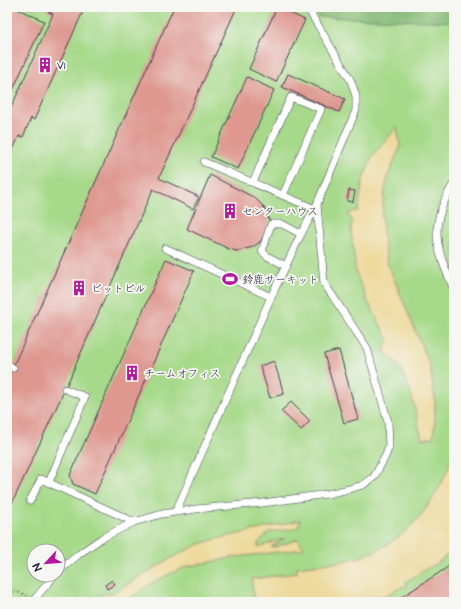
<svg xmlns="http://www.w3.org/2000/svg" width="461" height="609" font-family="'Architects Daughter','Klee One',sans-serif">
<rect width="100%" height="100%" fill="#f6f6f2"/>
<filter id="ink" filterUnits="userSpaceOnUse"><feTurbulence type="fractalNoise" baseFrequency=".025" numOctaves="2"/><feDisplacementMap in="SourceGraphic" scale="8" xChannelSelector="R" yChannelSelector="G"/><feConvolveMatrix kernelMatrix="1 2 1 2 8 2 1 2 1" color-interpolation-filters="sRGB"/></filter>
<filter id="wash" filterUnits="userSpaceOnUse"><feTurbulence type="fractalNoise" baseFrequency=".012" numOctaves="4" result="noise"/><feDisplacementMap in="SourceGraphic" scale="16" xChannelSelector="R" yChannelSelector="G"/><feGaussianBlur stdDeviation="0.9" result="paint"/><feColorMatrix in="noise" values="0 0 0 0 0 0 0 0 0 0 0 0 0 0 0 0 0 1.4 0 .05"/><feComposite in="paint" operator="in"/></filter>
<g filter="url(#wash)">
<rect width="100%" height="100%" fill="#ede9d1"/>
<path fill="#a6d989" stroke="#647e62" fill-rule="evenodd" d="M7 7H454V602H7ZM34 551H58V575H34Z"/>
<path fill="#84b975" stroke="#536e58" d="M317 7H454V22L319 17Z"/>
<g fill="#eeda9e" stroke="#887e6c">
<path d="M397 127 400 147 388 176 384 195 382 216 383 236 387 262 430 366 435 400V422L433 437 422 439C416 416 409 365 385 354V345L389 341 367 300 356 273 351 230 352 220 348 214 355 211H358L363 179 372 157Z"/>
<path d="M454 454V549L440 561 405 582 407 584 405 588 403 586 387 595 373 598 330 602H254L252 579 297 573V567C318 564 342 563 363 556 412 538 436 501 454 454Z"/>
<path d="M300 520 299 525 294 529 269 532 258 543V547L285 538 271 547H276L298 539 304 549 235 557 185 567 155 581 124 602H93L105 593 109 595 173 557 197 545 212 540Z"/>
</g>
<g id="blocks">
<g fill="#de9890">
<path d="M7 7H13L44 21 7 103Z"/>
<path d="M49 7H85L34 120 31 118 23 137 19 136 7 163V117L53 14 47 11Z"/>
<path d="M174 7H237L159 178 199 197 193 209 153 189 65 389 7 514V380Z"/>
<path d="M277 7 305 20 276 82 249 69Z"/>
<path d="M288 74 345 99 339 112 282 87Z"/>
<path d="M247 77 274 90 238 169 211 157Z"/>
<path d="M210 175 255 198 263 206 268 215 269 221 266 232 260 242 253 247 237 251 229 249 187 229Z"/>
<path d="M349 190 355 191 353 202 347 201Z"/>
<path d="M166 259 194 271 95 494 73 484 70 475Z"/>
<path d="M339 350 358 419 344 423 324 354Z"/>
<path d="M274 361 284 394 270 398 260 366Z"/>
<path d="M291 402 310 421 301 430 281 411Z"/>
<path d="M454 561V595L444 602H394L445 569Z"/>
<path d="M112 580 115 584 107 589 105 585Z"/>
</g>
</g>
</g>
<g filter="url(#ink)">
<use href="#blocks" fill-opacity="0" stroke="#404052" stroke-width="1"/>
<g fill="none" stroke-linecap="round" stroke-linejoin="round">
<defs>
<g id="service">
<path d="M204 162 315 209"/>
<path d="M253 182 291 97 321 109 283 195"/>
<path d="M454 183C428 225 435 247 454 289"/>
<path d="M165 248 271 297"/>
<path d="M286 266 267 256 262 251 271 224H282L301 234"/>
<path d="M7 364 13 368"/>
<path d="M49 482 85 397 65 389"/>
<path d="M30 501 41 479 134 522"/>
<path d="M176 511 271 297 301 234 315 209 356 110V96L351 81 307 7"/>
<path d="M58 572 79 554 102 538 134 522 162 514 196 509 263 503 327 494 349 489 363 485 374 477 386 455 389 446 388 422 367 348 324 283 317 205"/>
<path d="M32 602 55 575"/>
</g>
</defs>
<use href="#service" stroke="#404052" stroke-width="8"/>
<path stroke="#404052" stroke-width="2" stroke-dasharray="1 3" stroke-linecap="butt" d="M7 589 27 595"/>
<use href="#service" stroke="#fff" stroke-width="7"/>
</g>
</g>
<defs>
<symbol id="building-bare" viewBox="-9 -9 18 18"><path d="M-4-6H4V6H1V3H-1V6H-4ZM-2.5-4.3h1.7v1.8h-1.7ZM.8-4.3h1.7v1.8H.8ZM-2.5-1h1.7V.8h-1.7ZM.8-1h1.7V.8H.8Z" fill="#b5179e" stroke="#f6f6f2" stroke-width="2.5" paint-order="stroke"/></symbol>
<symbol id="stadium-bare" viewBox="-9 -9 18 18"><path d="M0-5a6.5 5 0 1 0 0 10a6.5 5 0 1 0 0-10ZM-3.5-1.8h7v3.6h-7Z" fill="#b5179e" stroke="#f6f6f2" stroke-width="2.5" paint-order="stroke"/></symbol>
</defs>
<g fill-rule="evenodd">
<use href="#building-bare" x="34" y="54" width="22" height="22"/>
<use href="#building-bare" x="219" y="200" width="22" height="22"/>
<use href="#stadium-bare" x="219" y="268" width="22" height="22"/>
<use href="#building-bare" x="68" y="277" width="22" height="22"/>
<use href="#building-bare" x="121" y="362" width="22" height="22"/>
</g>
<g text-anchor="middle" stroke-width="3.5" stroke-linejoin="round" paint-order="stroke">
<g font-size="11" fill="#22223b" stroke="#f6f6f2" text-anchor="start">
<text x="57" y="69">V1</text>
<text x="242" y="215">センターハウス</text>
<text x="242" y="283">鈴鹿サーキット</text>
<text x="91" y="292">ピットビル</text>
<text x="144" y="377">チームオフィス</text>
</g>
</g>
<rect width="461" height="609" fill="none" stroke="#f6f6f2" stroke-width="24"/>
<g transform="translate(46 563) rotate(244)"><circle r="19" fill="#f6f6f2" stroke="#a1a1a9"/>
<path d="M0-3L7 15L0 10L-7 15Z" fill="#b5179e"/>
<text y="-6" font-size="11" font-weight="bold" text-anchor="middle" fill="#22223b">N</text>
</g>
</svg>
